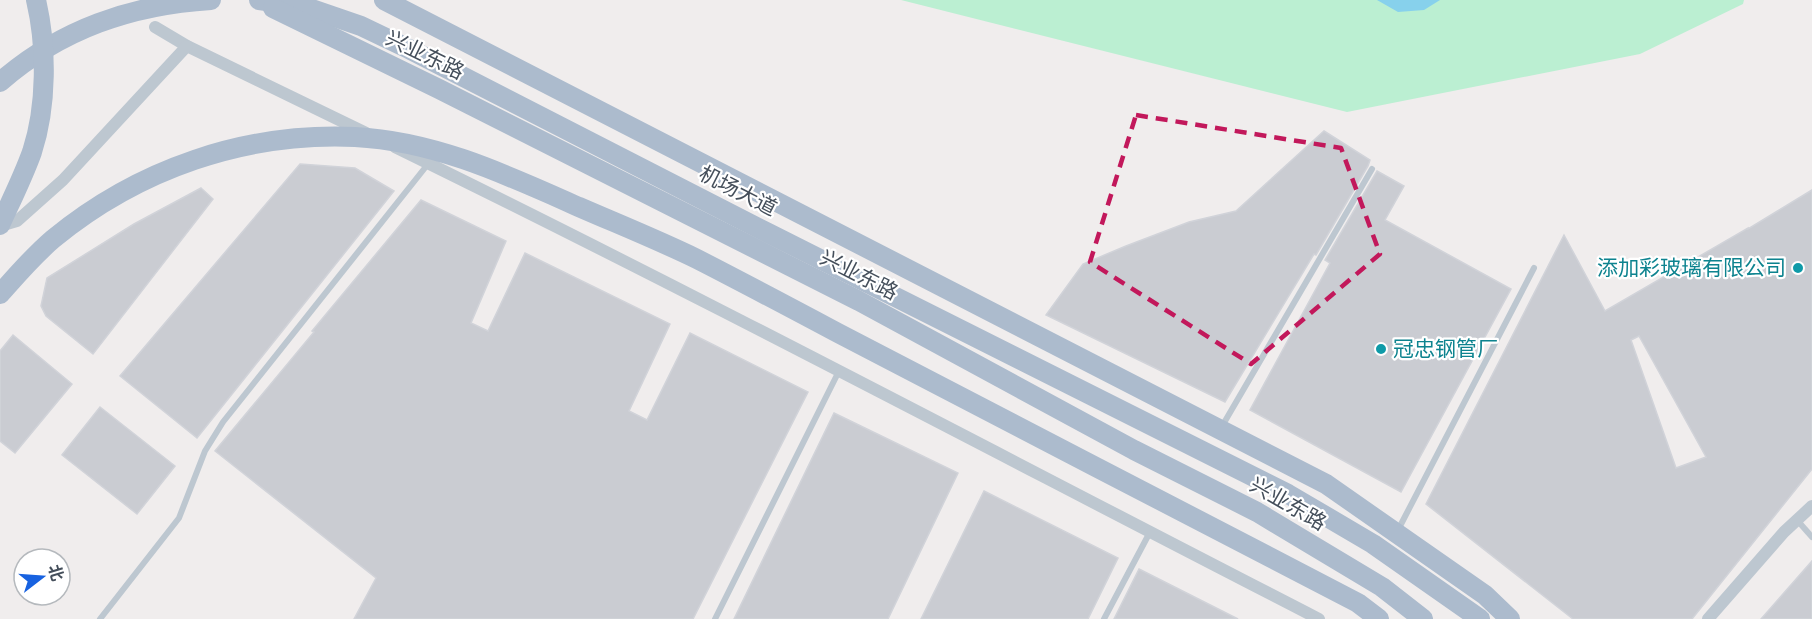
<svg xmlns="http://www.w3.org/2000/svg" width="1812" height="619" font-family="'Sofia Sans Condensed','Noto Sans SC',sans-serif">
<rect width="100%" height="100%" fill="#f0eded"/>
<path fill="#bbefd2" d="M901 0H1744L1743 4 1640 54 1347 112Z"/>
<path fill="#87d1ec" d="M1377 0H1440L1424 10 1398 12Z"/>
<g fill="#caccd2" stroke="#d1d3d9" stroke-width="1.5" fill-rule="evenodd">
<path d="M1324 131 1370 160 1368 166 1316 255 1314 254 1225 402 1046 315 1083 264 1126 246 1189 222 1236 211Z"/>
<path d="M300 164 355 168 394 191 197 438 120 376Z"/>
<path d="M1377 171 1404 186 1385 220 1511 289 1401 492 1250 410 1330 263 1325 260Z"/>
<path d="M201 188 213 199 93 354 46 316 41 306 47 278 134 224Z"/>
<path d="M1812 190V469L1692 619H1573L1426 504 1564 235 1605 311 1748 228V229ZM1639 336 1706 457 1676 468 1631 340Z"/>
<path d="M421 200 506 241 471 323 488 331 525 253 670 324 629 411 647 420 690 333 808 392 693 619H354L376 578 215 451 314 332 312 331Z"/>
<path d="M13 335 72 384 15 453 0 441V351Z"/>
<path d="M100 407 175 466 137 514 62 455Z"/>
<path d="M834 413 958 473 888 619H734Z"/>
<path d="M984 491 1118 558 1088 619H921Z"/>
<path d="M1812 561V619H1761Z"/>
<path d="M1139 569 1238 619H1114Z"/>
</g>
<g fill="none" stroke-linecap="round" stroke-linejoin="round">
<g stroke="#bdc7d0" stroke-width="6">
<path d="M1221 428 1372 169"/>
<path d="M1797 520 1812 537"/>
<path d="M1398 530 1534 268"/>
<path d="M100 619 179 518 205 451 223 422 428 164"/>
<path d="M715 619 839 371"/>
<path d="M1104 619 1150 532"/>
</g>
<g stroke="#bdc7d0" stroke-width="12">
<path d="M155 27 187 46 366 133"/>
<path d="M395 147C706 299 1011 461 1319 619"/>
<path d="M0 226 17 221 63 180 187 46"/>
<path d="M1708 619 1784 532 1812 506"/>
</g>
<g stroke="#acbbcd" stroke-width="20">
<path d="M259 0 303 6 361 26 409 49 768 233 1288 494 1373 544 1480 619"/>
<path d="M384 0 1326 484 1485 595 1510 619"/>
<path d="M273 8 439 89 859 301 1134 450 1257 512 1382 587 1423 619"/>
<path d="M0 82C61 29 131 5 211 0"/>
<path d="M0 225C11 201 23 177 32 152 47 106 47 47 36 0"/>
<path d="M0 294C17 275 33 256 53 239 138 169 245 132 355 137 435 141 507 175 579 207 618 224 658 240 697 259 744 283 791 308 838 333 1011 423 1185 513 1358 603L1379 619"/>
</g>
</g>
<path fill="none" stroke="#c2185b" stroke-width="4.5" stroke-dasharray="12 8" stroke-linejoin="round" d="M1136 115 1341 148 1380 254 1251 364 1090 262Z"/>
<g fill="#0f9aa8" stroke="#fff" stroke-width="2">
<circle cx="1798" cy="268" r="6"/>
<circle cx="1381" cy="349" r="6"/>
</g>
<g text-anchor="middle" stroke-width="4.5" stroke-linejoin="round" paint-order="stroke">
<g font-size="21" fill="#454f5b" stroke="#fff">
<text transform="translate(425 55) rotate(26)" y="7">兴业东路</text>
<text transform="translate(738 191) rotate(27)" y="7">机场大道</text>
<text transform="translate(859 275) rotate(27)" y="7">兴业东路</text>
<text transform="translate(1288 504) rotate(30)" y="7">兴业东路</text>
</g>
<g font-size="21" fill="#0d838f" stroke="#fff" text-anchor="end">
<text x="1786" y="275">添加彩玻璃有限公司</text>
<text x="1393" y="356" text-anchor="start">冠忠钢管厂</text>
</g>
</g>
<g transform="translate(42 577) rotate(73)"><circle r="28" fill="#ffffff" stroke="#b5b9bd" stroke-width="1.5"/>
<path d="M0-4.5L10 22L0 15L-10 22Z" fill="#1862e0"/>
<text y="-9" font-size="16" font-weight="bold" text-anchor="middle" fill="#454f5b">北</text>
</g>
</svg>
